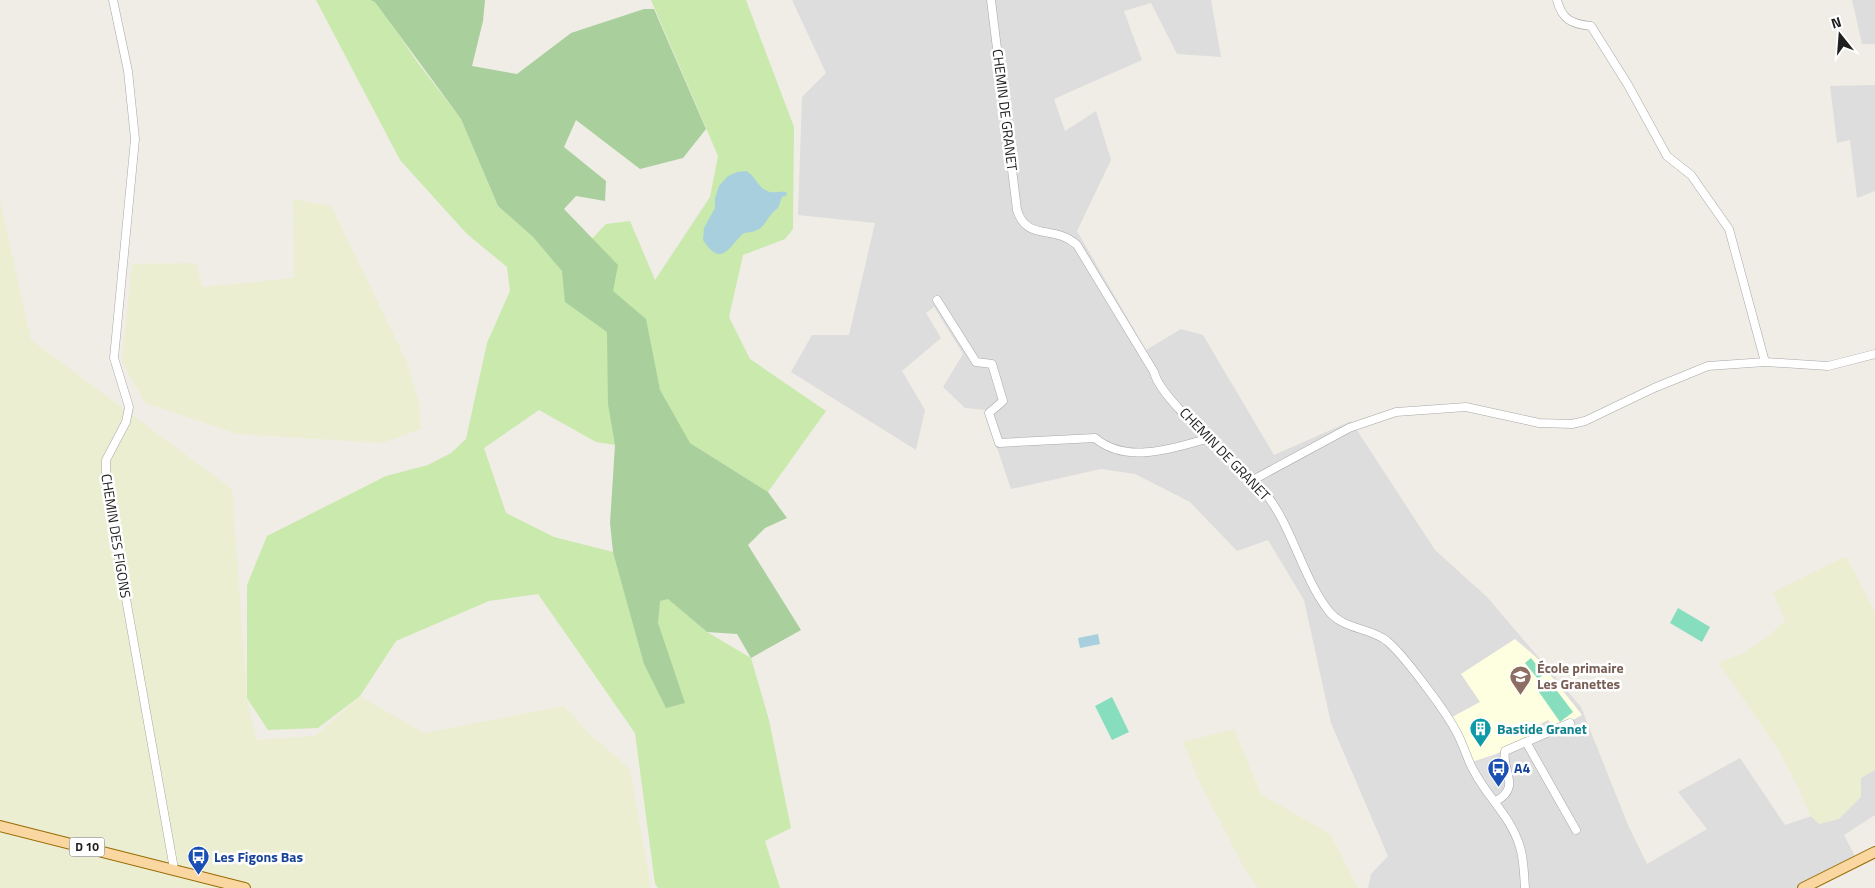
<svg xmlns="http://www.w3.org/2000/svg" width="1875" height="888" font-family="'Titillium Web',sans-serif">
<rect width="100%" height="100%" fill="#f0ede6"/>
<g fill="#dedddd">
<path d="M792 0H1211L1221 57 1177 54 1151 3 1124 11 1142 60 1054 99 1065 131 1096 111 1111 160 1077 231 1146 350 1181 329 1203 335 1274 455 1351 421 1435 550 1487 597 1581 707 1628 825 1647 864 1707 829 1678 792 1740 758 1785 825 1854 802 1842 771 1875 760V815L1844 835 1857 860 1799 888H1368L1371 874 1388 856 1331 723 1304 600 1268 540 1237 551 1190 502 1135 474 1101 469 1011 489 994 439 987 410 965 408 943 387 963 354 934 307 926 313 941 338 902 371 925 410 916 450 791 372 812 335H849L875 223 798 215 802 97 826 73Z"/>
<path d="M1852 0H1875V44H1862Z"/>
<path d="M1875 85V191L1857 198 1850 140 1837 143 1830 86Z"/>
</g>
<path fill="#fefee1" d="M1515 639 1537 658 1582 715 1561 726H1553L1548 720 1531 729 1535 734 1533 736 1496 754 1472 762 1452 717 1480 702 1461 674Z"/>
<g fill="#eceed2">
<path d="M293 199 331 206 406 360 419 402 421 429 382 443 237 434 145 403 122 362 132 264 196 263 202 287 294 278Z"/>
<path d="M0 201 31 340 232 489 247 698 256 740 315 736 360 696 424 733 564 706 590 734 630 769 651 888H0Z"/>
<path d="M1846 556 1875 612V770L1861 778V797L1839 819 1819 824 1809 814 1800 791 1780 753 1719 663 1745 652 1765 639 1785 621 1773 592Z"/>
<path d="M1234 729 1261 794 1330 834 1358 888H1258L1242 864 1199 781 1183 742Z"/>
</g>
<path fill="#c9e9ad" d="M316 0H375L418 63 461 119 498 206 533 237 562 270 606 224 630 221 655 280 710 197 718 156 651 0H746L794 127 793 229 785 239 743 255 729 317 750 359 826 411 768 492 690 443 615 445 596 442 539 410 484 448 506 513 554 537 613 552 707 632 751 658 769 720 791 828 765 841 780 888H658L655 884 635 733 538 594 489 601 396 641 360 696 318 728 268 730 247 698V585L267 536 386 476 428 465 451 453 466 439 487 343 510 291 507 267 467 234 400 160Z"/>
<path fill="#a9cf9c" d="M371 0H485L483 21 472 66 517 74 571 33 644 9H654L706 129 683 158 640 169 576 120 564 147 606 181 605 201 576 196 564 209 618 265 613 291 646 319 660 390 690 443 768 492 787 518 765 528 748 545 801 630 751 658 737 634 707 632 668 599 660 601 658 623 685 703 666 708 644 664 613 552 610 523 615 445 608 404 607 332 565 302 562 271 533 237 498 206 461 119 375 2Z"/>
<g fill="#86debe">
<path d="M1678 608 1710 627 1702 642 1670 623Z"/>
<path d="M1531 658 1544 674 1538 679 1525 663Z"/>
<path d="M1551 683 1573 712 1560 722 1539 692Z"/>
<path d="M1112 697 1129 732 1112 740 1095 706Z"/>
</g>
<path fill="#e0e0e0" d="M1494 756 1502 781 1490 790 1474 763Z"/>
<g fill="#a8cfdd">
<path d="M746 171C756 176 758 189 770 192 775 193 780 191 786 192L787 195 782 197 778 208C763 218 768 232 744 233 729 246 722 269 703 240L704 228 715 208V198L719 186 728 176 737 172Z"/>
<path d="M1098 634 1100 644 1080 648 1078 638Z"/>
</g>
<g fill="none" stroke-linecap="round" stroke-linejoin="round">
<defs>
<g id="minor">
<path d="M113 0 128 71 135 139 114 358 129 407 126 422 106 460V486L174 869"/>
<path d="M991 0 1017 210C1027 242 1054 224 1077 245L1154 372C1161 402 1237 461 1261 488 1292 523 1300 573 1328 610 1343 630 1369 627 1387 641 1404 655 1446 712 1456 731 1464 745 1467 760 1475 773 1489 799 1511 817 1520 847 1524 860 1524 875 1525 888"/>
<path d="M1557 0C1562 20 1572 24 1591 26L1628 85 1667 156 1691 175 1729 229 1765 362"/>
<path d="M937 300 976 362 992 364 1003 401 989 413 999 443 1095 438C1127 465 1174 448 1210 438"/>
<path d="M1253 480 1349 428 1396 412 1466 407 1539 423 1572 424 1585 421 1654 388 1708 366 1765 362 1828 366 1875 354"/>
<path d="M1526 742 1576 830"/>
<path d="M1496 801C1522 787 1501 770 1505 751L1570 723"/>
</g>
<g id="major">
<path d="M0 826 245 888"/>
<path d="M1803 888 1875 852"/>
</g>
</defs>
<use href="#minor" stroke="#a7a7a7" stroke-width="9"/>
<use href="#major" stroke="#996b03" stroke-width="12"/>
<use href="#minor" stroke="#fff" stroke-width="8"/>
<use href="#major" stroke="#fad6a1" stroke-width="10"/>
</g>
<defs>
<symbol id="school-pin" viewBox="-11 -11 22 30"><path d="M0 17L-7.5 6A9.5 9.5 0 1 1 7.5 6Z" fill="#8d6e63" stroke="#fff"/><path d="M0-5L7-2L0 1L-7-2ZM-4 1L0 2.5L4 1V4Q0 6-4 4Z" fill="#fff"/></symbol>
<symbol id="building-pin" viewBox="-11 -11 22 30"><path d="M0 17L-7.5 6A9.5 9.5 0 1 1 7.5 6Z" fill="#0f9aa8" stroke="#fff"/><path d="M-4-6H4V6H1V3H-1V6H-4ZM-2.5-4.3h1.7v1.8h-1.7ZM.8-4.3h1.7v1.8H.8ZM-2.5-1h1.7V.8h-1.7ZM.8-1h1.7V.8H.8Z" fill="#fff"/></symbol>
<symbol id="bus-pin" viewBox="-11 -11 22 30"><path d="M0 17L-7.5 6A9.5 9.5 0 1 1 7.5 6Z" fill="#1a4fb4" stroke="#fff"/><path d="M-5-6H5V4H4V6H2V4H-2V6H-4V4H-5ZM-3.5-4V0h7V-4ZM-3.5 1.2v1.5H-2V1.2ZM2 1.2v1.5H3.5V1.2Z" fill="#fff"/></symbol>
</defs>
<g fill-rule="evenodd">
<use href="#school-pin" x="1508" y="664" width="25" height="34"/>
<use href="#building-pin" x="1468" y="716" width="25" height="34"/>
<use href="#bus-pin" x="1486" y="756" width="25" height="34"/>
<use href="#bus-pin" x="186" y="844" width="25" height="34"/>
</g>
<g text-anchor="middle" stroke-width="5" stroke-linejoin="round" paint-order="stroke">
<rect fill="#fff" stroke="#636363" stroke-width="1" x="69.5" y="837.5" width="35" height="19" rx="4"/>
<g font-size="12" font-weight="bold" fill="#202020">
<text x="87" y="851">D 10</text>
</g>
<g font-size="14" fill="#202020" stroke="#fff">
<text transform="translate(1005 110) rotate(83)" y="5">CHEMIN DE GRANET</text>
<text transform="translate(1225 454) rotate(46)" y="5">CHEMIN DE GRANET</text>
<text transform="translate(116 536) rotate(81)" y="5">CHEMIN DES FIGONS</text>
</g>
<g font-size="14" font-weight="bold" fill="#785e54" stroke="#fff" text-anchor="start">
<text x="1537" y="673">École primaire<tspan x="1537" dy="16">Les Granettes</tspan></text>
</g>
<g font-size="14" font-weight="bold" fill="#0d838f" stroke="#fff" text-anchor="start">
<text x="1497" y="734">Bastide Granet</text>
</g>
<g font-size="14" font-weight="bold" fill="#164399" stroke="#fff" text-anchor="start">
<text x="1514" y="773">A4</text>
<text x="214" y="862">Les Figons Bas</text>
</g>
</g>
<g transform="translate(1840 35) rotate(343)" stroke="#ffffff" stroke-width="4" paint-order="stroke">
<path d="M0-4L9 19L0 12L-9 19Z" fill="#202020"/>
<text y="-8" font-size="14" font-weight="bold" text-anchor="middle" fill="#202020">N</text>
</g>
</svg>
